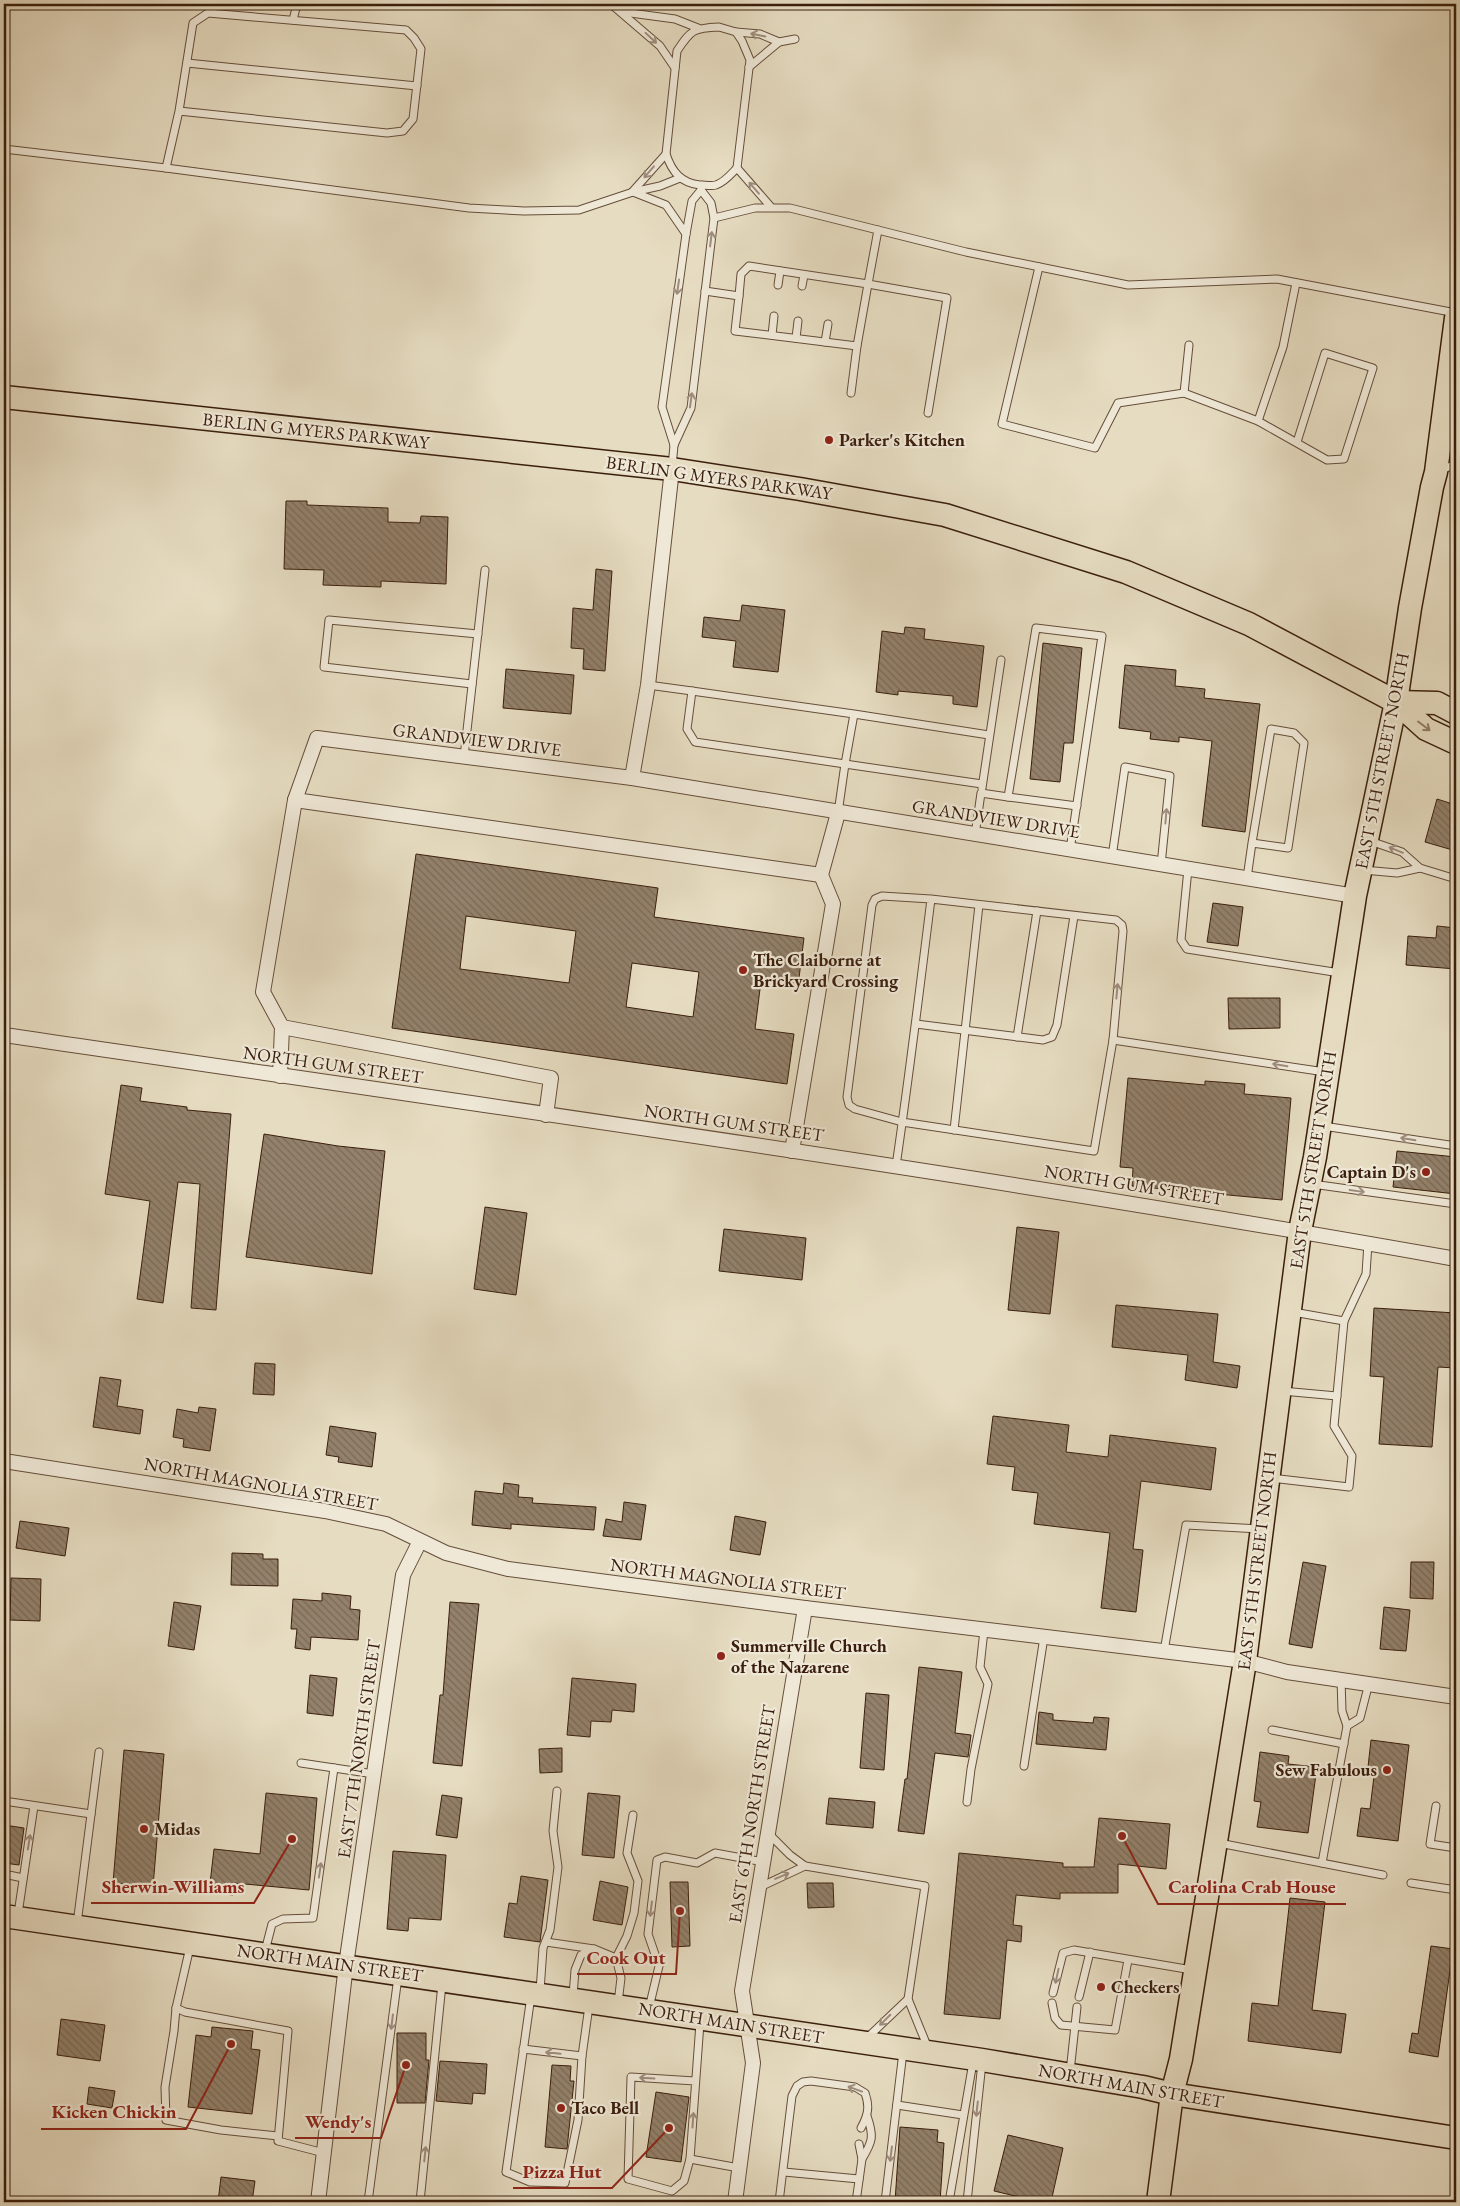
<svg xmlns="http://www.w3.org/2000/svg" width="1460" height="2206" font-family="'EB Garamond',serif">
<defs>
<pattern id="building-back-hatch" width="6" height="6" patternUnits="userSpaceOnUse" patternTransform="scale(1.25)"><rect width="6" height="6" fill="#93816b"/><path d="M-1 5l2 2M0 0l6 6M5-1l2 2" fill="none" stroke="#796956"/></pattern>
</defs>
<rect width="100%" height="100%" fill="#e6dcc1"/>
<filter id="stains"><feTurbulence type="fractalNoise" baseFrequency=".004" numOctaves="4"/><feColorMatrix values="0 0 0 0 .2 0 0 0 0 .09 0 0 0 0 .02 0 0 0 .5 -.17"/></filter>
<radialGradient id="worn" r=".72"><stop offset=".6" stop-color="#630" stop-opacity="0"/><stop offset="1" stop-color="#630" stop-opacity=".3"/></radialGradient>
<g fill="url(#building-back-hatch)" stroke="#3a1e0d" fill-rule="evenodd">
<path d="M286 501H307V505L388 508V522L420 523 421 516 448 517 446 584 381 581V587L323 585 324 570 284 569Z"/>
<path d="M596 569 612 571 605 671 583 669 584 649 571 648 573 608 593 610Z"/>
<path d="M742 605 785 610 778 672 733 667 736 641 702 637 704 617 740 621Z"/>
<path d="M905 627 925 629 924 639 984 646 977 707 953 704V696L898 691V695L876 692 882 631 904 634Z"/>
<path d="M1043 643 1082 648 1073 743H1064L1060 782 1030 779Z"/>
<path d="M1125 665 1176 670 1175 686 1205 689 1204 698 1260 704 1245 832 1202 826 1212 741 1179 737V742L1150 739 1151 732 1119 728Z"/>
<path d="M506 669 574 675 571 714 503 708Z"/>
<path d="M1437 799 1456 805V851L1425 842Z"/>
<path d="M416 854 658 888 654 917 804 938 798 986 761 981 755 1029 794 1034 787 1084 392 1028ZM466 916 576 931 569 983 460 969ZM632 963 699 972 693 1017 626 1007Z"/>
<path d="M1213 903 1243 907 1238 946 1207 942Z"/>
<path d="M1437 926 1456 928V969L1406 965 1408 936 1436 938Z"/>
<path d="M1228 998H1280V1028L1229 1029Z"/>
<path d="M1128 1078 1205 1085V1081L1245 1084 1244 1094 1291 1098 1282 1200 1132 1186 1133 1168 1120 1167Z"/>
<path d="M121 1085 142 1088 140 1101 187 1107V1110L231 1114 216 1310 191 1308 200 1184 178 1182 163 1303 137 1299 150 1201 105 1194Z"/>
<path d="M264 1134 338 1146 385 1151 372 1274 246 1257Z"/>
<path d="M1397 1151 1456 1157V1194L1393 1187Z"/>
<path d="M485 1207 527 1213 516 1295 474 1289Z"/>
<path d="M1017 1227 1059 1232 1050 1314 1008 1310Z"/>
<path d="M724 1229 806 1238 802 1280 719 1271Z"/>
<path d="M1116 1305 1218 1314 1213 1362 1240 1366 1237 1388 1185 1380 1188 1355 1112 1347Z"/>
<path d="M1374 1308 1456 1313V1368L1438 1367 1432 1447 1379 1444 1384 1377 1370 1376Z"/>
<path d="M255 1363 275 1364 274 1395 253 1394Z"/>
<path d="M100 1377 121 1380 117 1406 143 1410 140 1434 93 1427Z"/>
<path d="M199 1407 216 1409 210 1451 183 1447 184 1439 173 1437 177 1409 198 1413Z"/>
<path d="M993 1416 1069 1425 1066 1452 1108 1457 1110 1435 1216 1448 1211 1490 1141 1481 1133 1549 1143 1550 1136 1612 1101 1608 1110 1533 1034 1524 1038 1493 1012 1490 1015 1467 987 1464Z"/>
<path d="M330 1426 376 1433 372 1467 338 1462 339 1457 326 1455Z"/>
<path d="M504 1483 519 1485 518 1497 533 1498 532 1503 596 1507 594 1530 511 1524V1529L472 1525 475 1491 503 1494Z"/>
<path d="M624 1502 646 1505 641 1540 603 1536 606 1519 622 1522Z"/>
<path d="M735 1516 766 1522 760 1555 730 1550Z"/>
<path d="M20 1521 69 1528 65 1556 16 1548Z"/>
<path d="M232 1553 263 1554V1559H278V1586L231 1585Z"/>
<path d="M1303 1562 1326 1566 1312 1648 1289 1644Z"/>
<path d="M1411 1562H1434L1433 1599 1410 1598Z"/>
<path d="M11 1578 41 1579 40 1621 10 1620Z"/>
<path d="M322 1593 351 1596 350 1609 360 1610 358 1640 311 1637 310 1650 295 1648 297 1629H291L293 1599 322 1601Z"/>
<path d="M174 1602 201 1606 194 1650 168 1646Z"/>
<path d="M450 1602 479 1604 462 1766 433 1763 440 1695H443Z"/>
<path d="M1384 1607 1410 1610 1406 1651 1380 1649Z"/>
<path d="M919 1667 962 1672 955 1733 971 1735 968 1757 935 1753 924 1834 898 1831 905 1779H907Z"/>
<path d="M310 1675 337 1678 333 1716 307 1713Z"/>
<path d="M572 1678 636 1684 634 1712 612 1710 611 1722 591 1721 590 1737 567 1735Z"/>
<path d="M866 1693 889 1695 884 1770 860 1768Z"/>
<path d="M1039 1712 1053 1714V1720L1093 1723 1094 1717 1109 1718 1106 1750 1036 1744Z"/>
<path d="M1371 1740 1409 1745 1398 1841 1357 1836 1361 1808 1370 1809 1375 1768 1368 1767Z"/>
<path d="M562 1748V1772L540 1773 539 1749Z"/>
<path d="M124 1750 164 1754 153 1887 113 1883Z"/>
<path d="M1260 1752 1289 1756 1288 1764 1317 1767 1308 1833 1257 1827 1261 1802 1254 1801Z"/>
<path d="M266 1793 317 1798 309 1890 234 1883 233 1895 209 1892 214 1849 260 1854Z"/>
<path d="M588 1793 620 1796 614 1858 582 1855Z"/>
<path d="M442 1795 462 1798 457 1838 436 1835Z"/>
<path d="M829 1798 875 1802 873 1828 826 1824Z"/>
<path d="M1099 1818 1170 1824 1166 1869 1118 1864V1893H1060V1899L1016 1895 1013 1925 1022 1926 1021 1942 1007 1940 1000 2019 944 2014 959 1853 1063 1863V1867H1094Z"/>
<path d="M4 1825 24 1828 19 1865 4 1863Z"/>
<path d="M393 1851 446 1855 441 1920 409 1918 408 1931 387 1929Z"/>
<path d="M521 1876 548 1880 540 1942 504 1937 509 1903 517 1904Z"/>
<path d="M600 1881 628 1887 622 1925 593 1920Z"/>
<path d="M670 1882H688L690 1946 672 1947Z"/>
<path d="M807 1883H833L834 1907 808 1908Z"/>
<path d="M1290 1898 1325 1902 1312 2010 1346 2014 1341 2053 1248 2041 1252 2003 1278 2006Z"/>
<path d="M1431 1946 1453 1949 1438 2057 1409 2052 1412 2033 1418 2034Z"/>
<path d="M61 2019 105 2025 100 2061 57 2055Z"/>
<path d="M212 2027 253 2031 251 2049 260 2050 252 2114 188 2107 196 2035 211 2037Z"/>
<path d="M397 2033H426V2060H429L425 2103H397Z"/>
<path d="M440 2061 487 2064 485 2094 473 2093 472 2104 436 2101Z"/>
<path d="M552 2065 571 2066 570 2081H574L567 2149 545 2147Z"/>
<path d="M89 2087 115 2091 112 2108 87 2104Z"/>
<path d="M656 2092 689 2097 681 2162 646 2157Z"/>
<path d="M900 2127 938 2130 937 2142 944 2143 940 2202H895Z"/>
<path d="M1008 2135 1063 2148 1051 2202H1041L994 2191Z"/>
<path d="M221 2177 255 2181 252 2202H218Z"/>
</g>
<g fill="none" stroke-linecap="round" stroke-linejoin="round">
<defs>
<g id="service">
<path d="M611 4 660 46 675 68"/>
<path d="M623 12 675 19 698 28"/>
<path d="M293 20 297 4"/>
<path d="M719 27 736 32 742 41 750 60 737 168C731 174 725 182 716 185 712 186 705 185 700 185 681 183 672 172 666 154L677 51C691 30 693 28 719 27Z"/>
<path d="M736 32 760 34 779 42"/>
<path d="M187 63 417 86"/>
<path d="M749 67 779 42 795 39"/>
<path d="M4 149 166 168 469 208 524 211 579 210 633 192 660 186 680 178"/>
<path d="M166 168 179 111 387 133 403 131 413 119 421 49 414 38 406 30 208 13 193 23 179 111"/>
<path d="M737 168 771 207"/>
<path d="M633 191 666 154"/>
<path d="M633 192 666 205 686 234"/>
<path d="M714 218 755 208H790L966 252 1128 285 1277 279 1456 313"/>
<path d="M878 230 868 284 947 298 928 413"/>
<path d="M1039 267 1002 424 1095 448 1118 403 1184 393 1258 421 1283 347 1296 283"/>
<path d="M778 285 780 271"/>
<path d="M802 286 804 275"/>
<path d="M705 291 739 296 735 331 857 346 851 393"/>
<path d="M739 296 741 274 749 266 868 284 857 346"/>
<path d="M772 335 774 316"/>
<path d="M796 338 798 321"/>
<path d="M825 342 828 324"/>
<path d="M1184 393 1189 345"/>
<path d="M1258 421 1327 460 1344 459 1373 368 1325 353 1297 442"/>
<path d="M674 445 691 408 714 218 711 203 701 190"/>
<path d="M672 467 674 445 662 407 686 234 692 201 701 190 702 185"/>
<path d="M1441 470 1456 464"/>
<path d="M472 684 324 667 329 620 478 634"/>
<path d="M648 685 692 691"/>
<path d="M854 714 692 691 687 729 695 742 845 764 854 714 989 735"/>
<path d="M464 757 485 570"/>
<path d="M982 788 1001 660"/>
<path d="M1008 797 1077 806"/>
<path d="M838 813 845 764 982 784"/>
<path d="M975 835 981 793 1008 797 1036 628 1102 636 1070 850"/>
<path d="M1370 841 1402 852 1420 868 1456 879"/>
<path d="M1112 857 1125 767 1170 776 1161 865"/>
<path d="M1188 869 1181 940 1187 949 1340 973"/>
<path d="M1363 870 1397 873 1420 868"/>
<path d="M1247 878 1252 843 1288 848 1304 743 1294 733 1271 729 1252 843"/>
<path d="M916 1024 1043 1040 1052 1037 1057 1025 1074 916"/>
<path d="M1017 1037 1037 911"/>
<path d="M1113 1040 1325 1072"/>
<path d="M1323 1126 1456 1146"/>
<path d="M954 1130 979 905"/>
<path d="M896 1166C909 1077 920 988 931 899L1116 920 1122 925 1123 931 1113 1040 1094 1151 902 1122 855 1109 849 1105 847 1097 872 905 875 899 882 896 931 899"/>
<path d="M1312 1184 1456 1204"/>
<path d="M1293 1312 1344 1321"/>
<path d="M1282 1391 1337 1396"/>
<path d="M1271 1478 1349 1487 1352 1456 1334 1426 1344 1321 1366 1274 1368 1243"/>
<path d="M1164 1651 1186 1525 1260 1529"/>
<path d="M1341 1679 1342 1711 1347 1726"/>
<path d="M1272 1730 1344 1744"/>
<path d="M301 1763 374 1774"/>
<path d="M1024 1766 1044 1637"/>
<path d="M4 1801 91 1814"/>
<path d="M967 1802 971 1769 988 1684 980 1667 984 1630"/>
<path d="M1436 1806 1430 1844 1456 1848"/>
<path d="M768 1833 790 1855 805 1866 925 1886 908 1999 928 2048"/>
<path d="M1219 1843 1383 1875"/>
<path d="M1322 1863 1347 1726 1360 1718 1369 1683"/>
<path d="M4 1874 23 1878"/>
<path d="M1411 1883 1456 1890"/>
<path d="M760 1887 805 1866"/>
<path d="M18 1914 34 1806"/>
<path d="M77 1924 99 1752"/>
<path d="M546 1942 594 1949"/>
<path d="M190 1947 176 2008 185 2012 288 2031 278 2141 324 2153"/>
<path d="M265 1951 272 1924 283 1919 313 1918 334 1768"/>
<path d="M616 1958 627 1936 634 1913 638 1881 627 1853 633 1815"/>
<path d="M540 1991 543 1948 550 1930 558 1867 553 1831 557 1791"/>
<path d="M1053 1993 1063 1953 1074 1950 1192 1970"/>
<path d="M531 1996 506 2172 530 2182 565 2183 578 2120 582 2056 589 2006"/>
<path d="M573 1996 575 1970 581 1955 594 1949 616 1958 621 1978 618 2003"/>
<path d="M1079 1997 1090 1952"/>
<path d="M1052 2003 1055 2018 1061 2025 1115 2030 1128 1960"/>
<path d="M176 2008 174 2031 165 2087 166 2120 221 2130 278 2136"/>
<path d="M649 2008 659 1966 648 1934 657 1860 665 1857 697 1863 715 1853 764 1862"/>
<path d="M867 2038 908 1999"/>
<path d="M523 2049 582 2056"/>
<path d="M1070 2072 1077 2007"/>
<path d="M695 2081 631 2077 628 2179 672 2191 684 2181 690 2159 700 2023"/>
<path d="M897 2105 963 2115"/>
<path d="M690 2159 739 2168"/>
<path d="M862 2159C873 2141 874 2136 867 2116"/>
<path d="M784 2172 859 2179"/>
<path d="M735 2200 751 2202"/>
<path d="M368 2202 398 1977"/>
<path d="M420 2202 442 1984"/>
<path d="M779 2202 792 2096 797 2086 803 2082 811 2081 855 2087 865 2093C870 2107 868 2115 861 2128"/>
<path d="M856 2202 862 2159 859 2144"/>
<path d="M885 2202 903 2052"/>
<path d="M949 2202 973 2062"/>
<path d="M967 2202 982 2063"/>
</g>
<g id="minor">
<path d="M672 469 648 685 632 778 1355 896"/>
<path d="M632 778 317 738 295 800 821 875"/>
<path d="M282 1027 551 1078 546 1115"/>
<path d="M4 1035C488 1106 974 1173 1456 1259"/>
<path d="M280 1076 282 1027 263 992 295 800"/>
<path d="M792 1151 833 904 821 875 838 813"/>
<path d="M4 1461 325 1511 386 1524 446 1553 508 1569 805 1608 1245 1661 1287 1672 1456 1697"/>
<path d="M318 2202 346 1965 403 1575 420 1541"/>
<path d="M735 2202 753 2063 742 1991 805 1608"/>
</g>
<g id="primary">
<path d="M4 397 672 469 800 489 945 515 1126 572 1249 624 1396 702 1426 729 1456 743"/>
<path d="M1396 702 1437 703 1456 713"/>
<path d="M4 1916 982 2060 1143 2087 1172 2094 1456 2138"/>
<path d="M1158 2202 1172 2094 1181 2059 1245 1661 1300 1231 1315 1157 1355 896 1396 702 1410 608 1432 487 1436 472 1456 318"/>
</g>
</defs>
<use href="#service" stroke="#654e3a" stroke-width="9"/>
<use href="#minor" stroke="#654e3a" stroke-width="16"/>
<use href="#primary" stroke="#3a1e0d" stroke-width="25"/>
<use href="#service" stroke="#efe8d7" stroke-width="7"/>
<use href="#minor" stroke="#efe8d7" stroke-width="14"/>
<use href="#primary" stroke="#e6dcc1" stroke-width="22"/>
</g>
<defs><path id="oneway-shaft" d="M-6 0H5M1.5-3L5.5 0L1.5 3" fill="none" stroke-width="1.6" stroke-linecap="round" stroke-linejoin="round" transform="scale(1.25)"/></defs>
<g stroke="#9e8d7c">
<use href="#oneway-shaft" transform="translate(758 35) rotate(-168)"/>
<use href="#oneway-shaft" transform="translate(651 38) rotate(43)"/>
<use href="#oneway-shaft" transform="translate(649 172) rotate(131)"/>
<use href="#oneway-shaft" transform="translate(754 188) rotate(-131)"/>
<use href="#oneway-shaft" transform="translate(711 239) rotate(-83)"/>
<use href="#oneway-shaft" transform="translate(678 287) rotate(98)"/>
<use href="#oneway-shaft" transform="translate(691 400) rotate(-82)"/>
<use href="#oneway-shaft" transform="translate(1166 816) rotate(-85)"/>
<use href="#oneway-shaft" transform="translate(1396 850) rotate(-158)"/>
<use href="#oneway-shaft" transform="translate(1117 991) rotate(-85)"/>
<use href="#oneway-shaft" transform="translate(1280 1065) rotate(-171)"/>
<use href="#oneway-shaft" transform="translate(1408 1139) rotate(-171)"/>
<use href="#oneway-shaft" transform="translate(1357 1191) rotate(8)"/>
<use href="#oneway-shaft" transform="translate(29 1842) rotate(-81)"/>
<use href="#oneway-shaft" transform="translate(320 1870) rotate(-82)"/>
<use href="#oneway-shaft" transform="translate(782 1876) rotate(-23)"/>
<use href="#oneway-shaft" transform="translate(651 1909) rotate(97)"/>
<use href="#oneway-shaft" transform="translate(1057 1976) rotate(102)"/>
<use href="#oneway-shaft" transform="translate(885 2020) rotate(135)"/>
<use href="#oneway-shaft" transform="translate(392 2022) rotate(97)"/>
<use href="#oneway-shaft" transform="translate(553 2053) rotate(-174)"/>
<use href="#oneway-shaft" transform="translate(647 2078) rotate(-177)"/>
<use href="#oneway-shaft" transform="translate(855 2089) rotate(-160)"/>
<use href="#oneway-shaft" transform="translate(977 2109) rotate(96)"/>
<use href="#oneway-shaft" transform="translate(693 2120) rotate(-86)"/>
<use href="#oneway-shaft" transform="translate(425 2154) rotate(-84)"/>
<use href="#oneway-shaft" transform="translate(891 2154) rotate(97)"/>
</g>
<use stroke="#907d67" href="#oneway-shaft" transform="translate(1424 726) rotate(37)"/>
<g fill="#8f2418" stroke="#efe8d7" stroke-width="2">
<circle cx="829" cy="440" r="5"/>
<circle cx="743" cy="970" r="5"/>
<circle cx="1426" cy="1172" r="5"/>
<circle cx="721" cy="1656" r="5"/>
<circle cx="1387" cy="1770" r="5"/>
<circle cx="144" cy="1829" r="5"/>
<circle cx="1101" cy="1987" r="5"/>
<circle cx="561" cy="2108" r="5"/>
</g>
<g text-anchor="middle" stroke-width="4.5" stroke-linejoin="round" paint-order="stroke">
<g font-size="18" fill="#3a1e0d" stroke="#efe8d7">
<text transform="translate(316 431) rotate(6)" y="6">BERLIN G MYERS PARKWAY</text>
<text transform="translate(719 478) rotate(8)" y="6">BERLIN G MYERS PARKWAY</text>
<text transform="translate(477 740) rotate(7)" y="6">GRANDVIEW DRIVE</text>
<text transform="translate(1382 761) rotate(-79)" y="6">EAST 5TH STREET NORTH</text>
<text transform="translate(996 819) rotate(9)" y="6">GRANDVIEW DRIVE</text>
<text transform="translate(333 1065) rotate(8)" y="6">NORTH GUM STREET</text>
<text transform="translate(734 1123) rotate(8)" y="6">NORTH GUM STREET</text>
<text transform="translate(1313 1160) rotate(-81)" y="6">EAST 5TH STREET NORTH</text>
<text transform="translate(1134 1185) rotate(9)" y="6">NORTH GUM STREET</text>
<text transform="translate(261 1484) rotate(10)" y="6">NORTH MAGNOLIA STREET</text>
<text transform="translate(1257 1561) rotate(-83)" y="6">EAST 5TH STREET NORTH</text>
<text transform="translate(728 1579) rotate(7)" y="6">NORTH MAGNOLIA STREET</text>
<text transform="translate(359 1749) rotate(-82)" y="6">EAST 7TH NORTH STREET</text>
<text transform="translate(752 1814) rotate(-81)" y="6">EAST 6TH NORTH STREET</text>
<text transform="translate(330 1963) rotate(8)" y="6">NORTH MAIN STREET</text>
<text transform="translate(731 2023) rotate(9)" y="6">NORTH MAIN STREET</text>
<text transform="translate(1131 2086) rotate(10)" y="6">NORTH MAIN STREET</text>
</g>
<g font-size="18" font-weight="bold" fill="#3a1e0d" stroke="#efe8d7" text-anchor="start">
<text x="839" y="446">Parker's Kitchen</text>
<text x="753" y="966">The Claiborne at<tspan x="753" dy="21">Brickyard Crossing</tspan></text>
<text x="1416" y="1178" text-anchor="end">Captain D's</text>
<text x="731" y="1652">Summerville Church<tspan x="731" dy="21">of the Nazarene</tspan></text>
<text x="1377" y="1776" text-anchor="end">Sew Fabulous</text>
<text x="154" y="1835">Midas</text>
<text x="1111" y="1993">Checkers</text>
<text x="571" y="2114">Taco Bell</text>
</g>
</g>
<path fill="none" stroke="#8f2418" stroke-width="2" d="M292 1839L254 1903H91M1122 1836L1158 1904H1346M680 1911L676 1974H577M231 2044L186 2129H41M406 2065L381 2138H295M669 2128L612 2188H513"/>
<g fill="#8f2418" stroke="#efe8d7" stroke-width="2">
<circle cx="292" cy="1839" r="5"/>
<circle cx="1122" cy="1836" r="5"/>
<circle cx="680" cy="1911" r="5"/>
<circle cx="231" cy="2044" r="5"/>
<circle cx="406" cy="2065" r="5"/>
<circle cx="669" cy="2128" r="5"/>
</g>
<g font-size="19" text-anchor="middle" font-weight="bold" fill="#8f2418" stroke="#efe8d7" stroke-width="4.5" stroke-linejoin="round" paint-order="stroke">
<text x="173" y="1893">Sherwin-Williams</text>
<text x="1252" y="1893">Carolina Crab House</text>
<text x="626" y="1964">Cook Out</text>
<text x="114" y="2118">Kicken Chickin</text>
<text x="338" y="2128">Wendy's</text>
<text x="562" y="2178">Pizza Hut</text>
</g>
<rect width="1460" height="2206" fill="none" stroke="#e6dcc1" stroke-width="20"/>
<rect x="5" y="5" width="1450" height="2196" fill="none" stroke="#3a1e0d" stroke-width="2.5"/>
<rect x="10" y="10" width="1440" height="2186" fill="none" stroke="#3a1e0d"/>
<rect width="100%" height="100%" filter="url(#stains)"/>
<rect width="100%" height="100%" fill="url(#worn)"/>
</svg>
